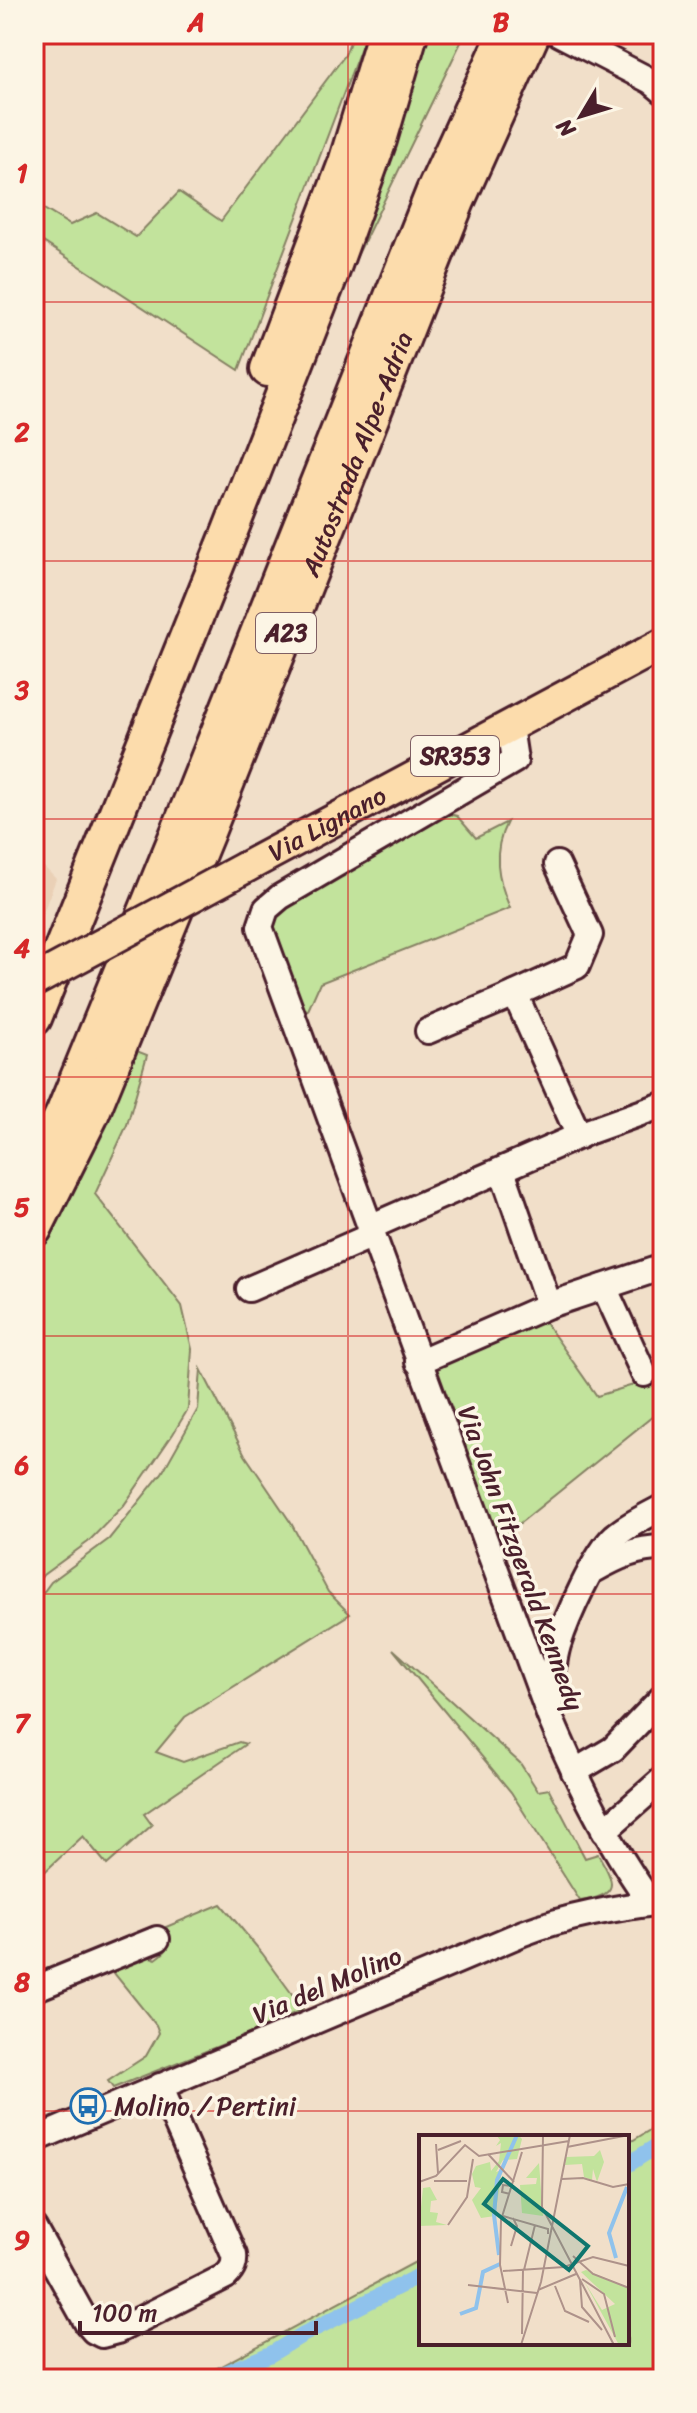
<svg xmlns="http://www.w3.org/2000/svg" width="697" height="2413" font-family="Sriracha,sans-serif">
<rect width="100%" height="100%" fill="#f1dfc9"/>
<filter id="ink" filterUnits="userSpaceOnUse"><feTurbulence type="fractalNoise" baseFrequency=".0125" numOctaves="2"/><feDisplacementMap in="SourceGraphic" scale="16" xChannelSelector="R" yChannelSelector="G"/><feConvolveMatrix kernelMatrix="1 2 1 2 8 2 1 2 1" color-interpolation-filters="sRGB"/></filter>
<g filter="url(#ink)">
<path fill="#ead0b6" d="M34 857 56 879 34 936Z"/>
<g fill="#c2e39c" stroke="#868164" stroke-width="2">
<path d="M353 34H366L239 370 34 236V203L70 225 97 213 136 237 179 192 221 221 345 55Z"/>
<path d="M424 34H465L341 289 398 137Z"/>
<path d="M445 813 457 816 476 838 507 822C492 852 497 878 510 908L320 983 302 1024 268 924 278 911Z"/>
<path d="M134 1050 147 1055 127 1125 95 1194 182 1306 192 1349 188 1409 173 1434 124 1505 88 1542 43 1575 34 1588V1257L71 1189Z"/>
<path d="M543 1319 597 1396 663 1376V1408L499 1540 433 1370Z"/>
<path d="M201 1369 245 1455 291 1523 328 1592 350 1614 185 1717 156 1752 183 1762 239 1742 246 1744 144 1814 152 1825 107 1865 83 1836 35 1881 34 1605 51 1582 109 1539 162 1473 198 1409Z"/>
<path d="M393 1649 520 1763 538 1791 549 1789 585 1858 598 1854C615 1883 621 1895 580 1901L511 1792Z"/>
<path d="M221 1904 262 1953 303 2009 259 2030 113 2088 108 2081 146 2056 159 2033 156 2025 109 1967 141 1954 156 1959C169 1950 175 1941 166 1927Z"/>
<path d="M663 2122V2379H200L204 2375 421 2259V2343H627V2144Z"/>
</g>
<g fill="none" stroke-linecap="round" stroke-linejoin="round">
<g stroke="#8fc2ec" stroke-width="16">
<path d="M627 2165 663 2142"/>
<path d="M210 2379 271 2354 302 2335 421 2275"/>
</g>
<defs>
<g id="minor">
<path d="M560 34 651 81 663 91"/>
<path d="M510 727 515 760 280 897 266 909 260 927 550 1717C578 1783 609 1845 651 1903"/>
<path d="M515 994 577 966 590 935 557 864"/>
<path d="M428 1031 515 994 579 1136"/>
<path d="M370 1227 590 1131 663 1105"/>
<path d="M604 1287 644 1374"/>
<path d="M249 1289 373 1235"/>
<path d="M549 1305 663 1267"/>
<path d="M418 1362 549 1305 502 1170"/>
<path d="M594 1570C617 1557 636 1548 663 1548"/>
<path d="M551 1707C552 1686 552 1665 558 1645 566 1619 595 1554 615 1536 629 1524 647 1516 663 1507"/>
<path d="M574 1772 613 1749 663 1697"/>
<path d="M604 1831 663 1779"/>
<path d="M34 1989 157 1939"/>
<path d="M34 2140 523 1933C568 1916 614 1908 662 1902"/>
<path d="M34 2228 87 2323 94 2331 102 2335 117 2331 226 2276C233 2269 235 2264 234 2255L160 2086"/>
</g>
<g id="major">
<path id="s1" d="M246 867 663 644"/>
</g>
<g id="highway">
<path d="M268 369 346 163 385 34"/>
<path d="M34 1018 230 531 331 273 379 140 410 34"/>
<path d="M34 1175 64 1112 192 799 434 191 506 34"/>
<path id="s2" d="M34 1229 90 1117 207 832 457 201 532 34"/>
</g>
</defs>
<use href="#minor" stroke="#4a1f2b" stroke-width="30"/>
<use href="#major" stroke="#4a1f2b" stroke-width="36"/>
<use href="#highway" stroke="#4a1f2b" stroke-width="40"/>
<use href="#minor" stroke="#fcf5e5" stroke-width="24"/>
<use href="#major" stroke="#fcdcac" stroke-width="30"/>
<use href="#highway" stroke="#fcdcac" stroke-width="34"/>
<defs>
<path id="major-bridge" d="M34 981 246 867"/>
</defs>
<use href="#major-bridge" stroke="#4a1f2b" stroke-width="36" stroke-linecap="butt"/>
<use href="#major-bridge" stroke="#fcdcac" stroke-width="30"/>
</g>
</g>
<path fill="none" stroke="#d62828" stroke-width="2" stroke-opacity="0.55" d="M348 34V2379M34 302H663M34 561H663M34 819H663M34 1077H663M34 1336H663M34 1594H663M34 1852H663M34 2111H663"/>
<defs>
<symbol id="bus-ring" viewBox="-11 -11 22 22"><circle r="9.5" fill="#fcf5e5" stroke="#1f6fb2" stroke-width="1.5"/><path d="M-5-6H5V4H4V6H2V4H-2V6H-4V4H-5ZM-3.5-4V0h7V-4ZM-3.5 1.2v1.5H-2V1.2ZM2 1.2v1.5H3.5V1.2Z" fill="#1f6fb2"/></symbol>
</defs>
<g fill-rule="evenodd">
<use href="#bus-ring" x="68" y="2086" width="40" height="40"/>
</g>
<g text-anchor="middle" stroke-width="7" stroke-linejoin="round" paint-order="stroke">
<g fill="#fcf5e5" stroke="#7f5f63" stroke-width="2">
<rect x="256" y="613" width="60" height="40" rx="6"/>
<rect x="411" y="736" width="88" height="40" rx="6"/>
</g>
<g font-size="24" font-weight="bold" fill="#4a1f2b">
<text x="286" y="641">A23</text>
<text x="455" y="764">SR353</text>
</g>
<g font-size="26" fill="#4a1f2b" stroke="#fcf5e5">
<text dy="9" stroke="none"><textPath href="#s2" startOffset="840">Autostrada Alpe-Adria</textPath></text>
<text dy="9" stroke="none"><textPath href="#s1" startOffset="92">Via Lignano</textPath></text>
<text transform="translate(521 1558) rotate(70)" y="9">Via John Fitzgerald Kennedy</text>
<text transform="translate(327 1985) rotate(-23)" y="9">Via del Molino</text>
</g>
<g font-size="26" fill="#4a1f2b" stroke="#fcf5e5" text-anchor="start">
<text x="114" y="2115">Molino / Pertini</text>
</g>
</g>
<g transform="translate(419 2135)">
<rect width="210" height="210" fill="#f1dfc9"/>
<path d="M77 0H99L103 4 98 24 84 25 77 37 83 35 76 81 62 83 53 65 62 53 56 52 53 39 57 31 71 27 72 36 80 26 82 8 77 11 81 5ZM181 15 185 27 178 47 174 34 173 45 165 42 163 29 146 30 147 22 175 21ZM120 28 124 81 103 78 101 50 117 49 118 43H107ZM11 52 18 65 12 66 11 77 19 78 17 87 28 90 0 91 4 53ZM167 135 210 153V210H200L165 146 183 175 196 169 162 137Z" fill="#c2e39c"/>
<path fill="none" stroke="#8fc2ec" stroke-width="4" d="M80 120 75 80 78 45 98 0M197 123 190 98 208 52M41 179 57 173 64 137 81 129"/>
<path fill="none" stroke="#ae928a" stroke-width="2" d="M124 0 123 72 195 210M17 9 19 38M148 12 210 0M19 15 42 6M69 19 95 47M143 44 164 43 194 52 210 49M15 46H48M0 47 17 41 46 10 60 21 150 6M91 59 83 57 84 50 93 51M84 81 129 94V99M29 90 48 62 54 24M92 111 98 91 94 83M154 121 174 139 210 153M105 135 116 90M84 136 145 132 174 122 210 131M163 144 185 159 196 202M161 145 163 172 183 195M49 150 118 158M136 151 146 176 170 187M119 155 157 139M89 168 81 130 82 85 103 17M103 199 104 135M102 210 122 147 151 0"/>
<path fill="#0f766e" fill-opacity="0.15" stroke="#0f766e" stroke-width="4" d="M84 44 169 111 150 135 65 69Z"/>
<rect width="210" height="210" fill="none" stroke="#4a1f2b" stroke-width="4"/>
</g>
<rect width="697" height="2413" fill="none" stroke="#fcf5e5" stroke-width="88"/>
<g transform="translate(581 116) rotate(232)" stroke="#fcf5e5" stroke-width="6" paint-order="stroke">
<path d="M0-6L14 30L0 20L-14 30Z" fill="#4a1f2b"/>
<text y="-12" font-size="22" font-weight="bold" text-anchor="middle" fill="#4a1f2b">N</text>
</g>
<path d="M80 2321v12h236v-12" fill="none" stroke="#4a1f2b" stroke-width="4"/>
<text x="92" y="2321" font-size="24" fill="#4a1f2b" stroke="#fcf5e5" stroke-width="6" paint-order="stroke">100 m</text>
<rect x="44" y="44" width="609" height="2325" fill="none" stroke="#d62828" stroke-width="3"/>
<g font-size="26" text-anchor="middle" font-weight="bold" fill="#d62828">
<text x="196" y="31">A</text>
<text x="501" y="31">B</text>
<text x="22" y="182">1</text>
<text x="22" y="441">2</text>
<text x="22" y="699">3</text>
<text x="22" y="957">4</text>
<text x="22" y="1216">5</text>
<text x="22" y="1474">6</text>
<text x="22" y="1732">7</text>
<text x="22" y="1991">8</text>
<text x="22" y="2249">9</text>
</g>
</svg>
